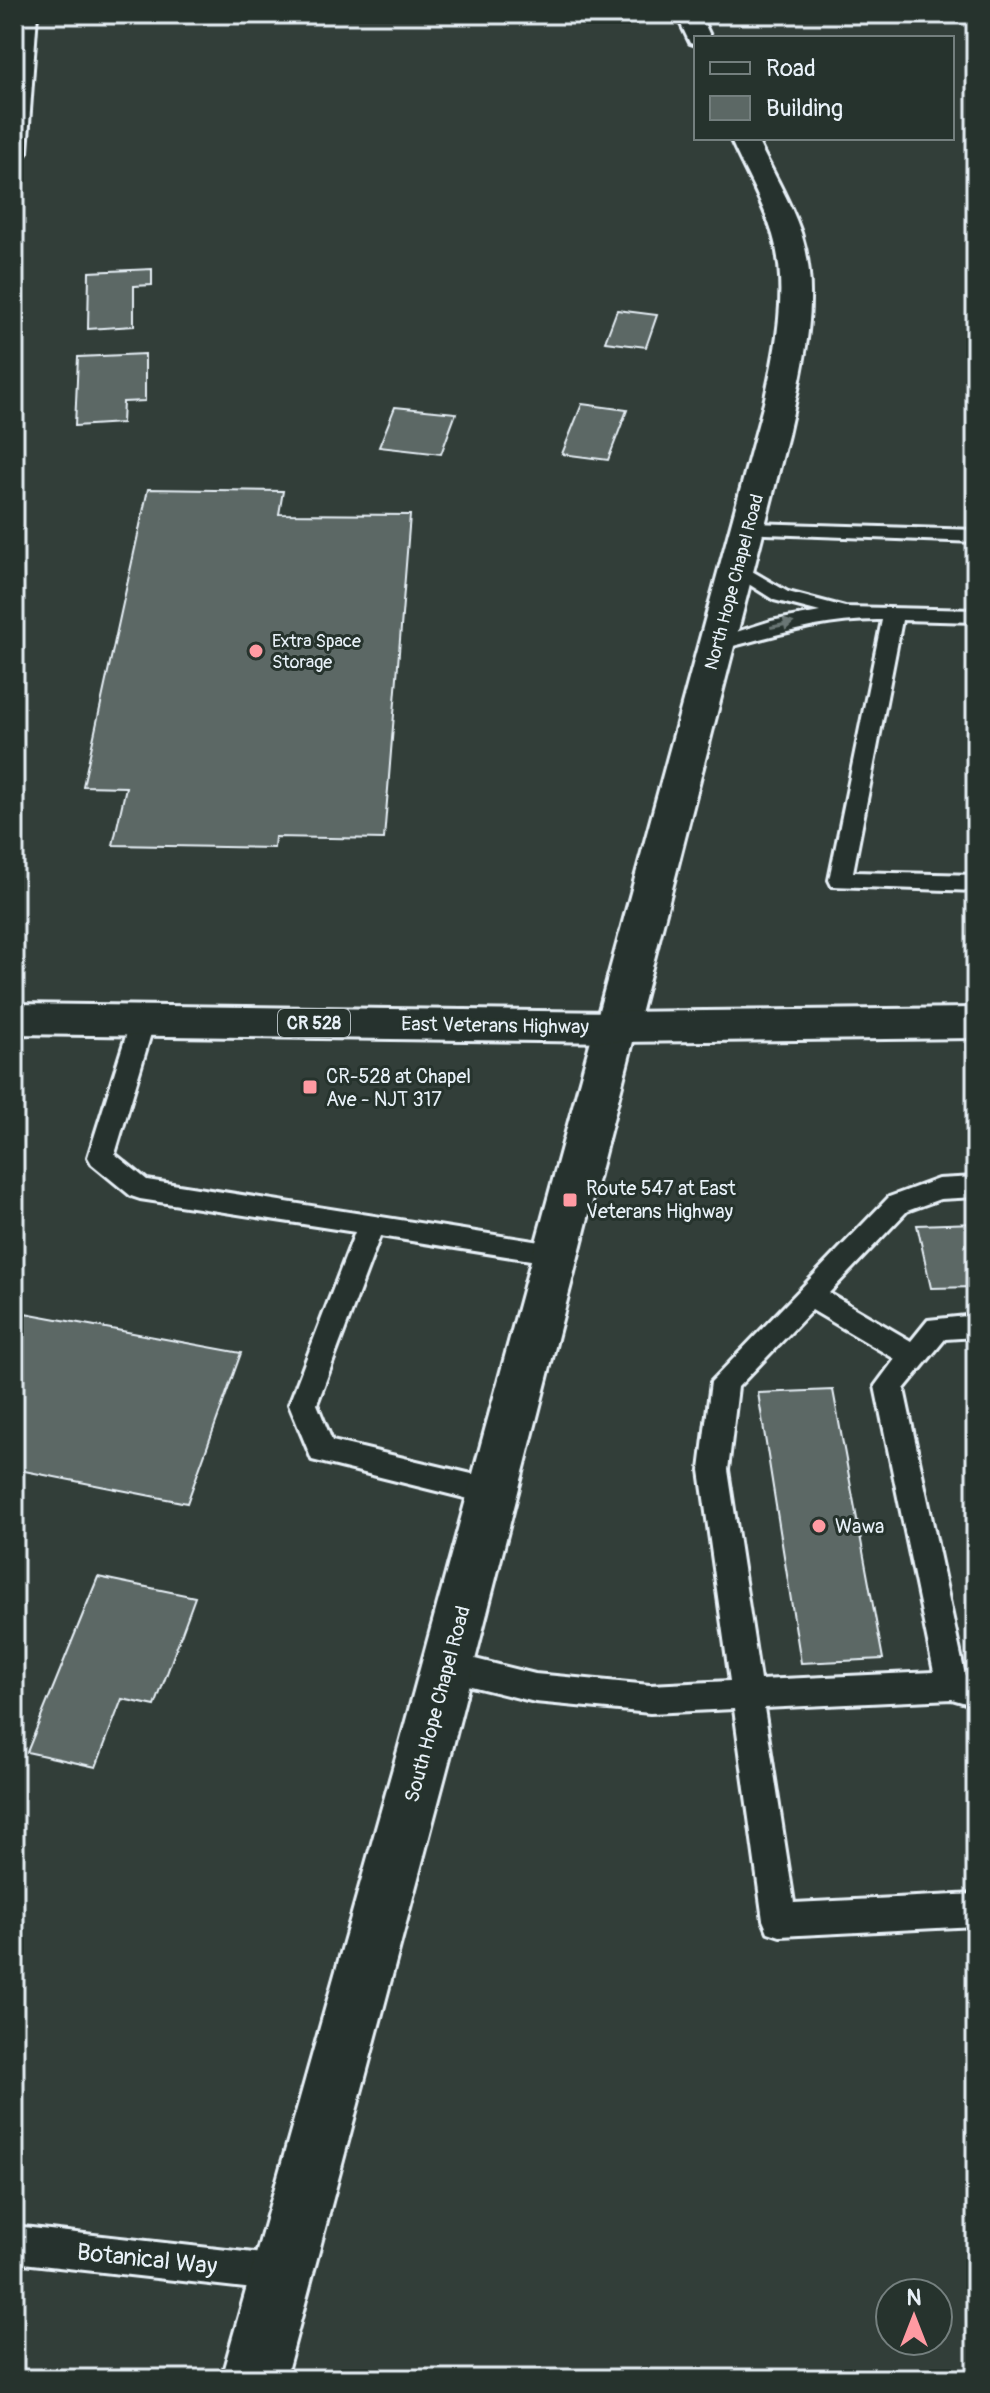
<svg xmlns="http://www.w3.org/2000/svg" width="990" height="2393" font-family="Pangolin,sans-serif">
<rect width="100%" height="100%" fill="#323e39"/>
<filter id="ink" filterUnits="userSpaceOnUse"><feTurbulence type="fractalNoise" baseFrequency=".0125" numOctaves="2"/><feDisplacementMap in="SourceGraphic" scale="16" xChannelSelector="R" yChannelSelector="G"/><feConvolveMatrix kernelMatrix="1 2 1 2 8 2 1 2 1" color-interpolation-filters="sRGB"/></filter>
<g filter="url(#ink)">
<g fill="#5c6865" stroke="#e8f1f8" stroke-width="2">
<path d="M152 269V285L134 286V326L88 329 89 272Z"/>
<path d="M617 310 657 315 646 347 605 342Z"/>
<path d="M145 354V401L123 402 122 423 75 426 78 357Z"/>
<path d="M582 404 627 410 608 460 562 454Z"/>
<path d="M395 407 456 413 441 454 379 447Z"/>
<path d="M148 489 283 491 279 514 410 515 384 839 275 837 274 848 113 845 126 787 83 786Z"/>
<path d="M976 1223V1287L931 1288 917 1225Z"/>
<path d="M14 1311 241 1353 187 1503 14 1469Z"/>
<path d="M833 1390 883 1659 801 1663 758 1393Z"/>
<path d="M98 1577 195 1597 155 1706 122 1699 96 1767 27 1752Z"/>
</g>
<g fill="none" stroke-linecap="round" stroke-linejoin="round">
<defs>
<g id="service">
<path d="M749 523 976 530V542L742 533 739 529Z"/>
<path d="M738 563 788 592 845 607 976 610V622L902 620 853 872 976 875V891L832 886 829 880 882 620C823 619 774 636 718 650L711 648 708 644 711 640 771 621 820 612 774 600 731 573 728 569 731 565Z"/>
<path d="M143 1011 152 1014 155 1020 115 1154 147 1180 565 1246 569 1253 565 1260 556 1264 380 1236 317 1404 332 1441 493 1479 503 1483 507 1492 503 1501 493 1505 312 1460 289 1404 355 1232 140 1199 131 1196 92 1164 88 1157 131 1020 134 1014Z"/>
<path d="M976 1177V1197L940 1199 907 1211 829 1293 911 1341 928 1320 976 1315V1337L945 1339 904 1389 965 1675 976 1678V1706L952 1699 764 1708 794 1903 976 1894V1926L780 1936 768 1932 763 1920 734 1709 650 1713 535 1702 447 1680 436 1676 432 1666 436 1656 447 1652 535 1674 650 1685 730 1681 700 1470 711 1382 889 1197 938 1179ZM812 1310 895 1359 875 1386 934 1672 760 1680 728 1470 738 1387Z"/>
<path d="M14 2226 280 2256 293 2261 298 2274 293 2287 280 2292 14 2262Z"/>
</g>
<path id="minor" d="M14 14H37L27 152 23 158 14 160Z"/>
<g id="secondary">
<path d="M676 14H700L711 38H696V45L690 43Z"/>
<path d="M730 138H756C771 170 790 200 801 233 822 298 802 371 788 435L452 1750 285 2379H221L398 1750 764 403C776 349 789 289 773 235 763 201 744 170 730 138Z"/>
</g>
<path id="primary" d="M14 1004 615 1012 976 1008V1038L615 1042 14 1034Z"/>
</defs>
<use href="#service" stroke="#e8f1f8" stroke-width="6"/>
<use href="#minor" stroke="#e8f1f8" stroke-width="6"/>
<use href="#secondary" stroke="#e8f1f8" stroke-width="6"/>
<use href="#primary" stroke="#e8f1f8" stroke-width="6"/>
<use href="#service" fill="#26332d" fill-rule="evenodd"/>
<use href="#minor" fill="#26332d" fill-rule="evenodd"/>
<use href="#secondary" fill="#26332d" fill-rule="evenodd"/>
<use href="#primary" fill="#26332d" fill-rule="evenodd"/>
</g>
<defs><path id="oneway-solid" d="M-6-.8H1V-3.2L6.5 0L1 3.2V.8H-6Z" transform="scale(2)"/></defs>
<use fill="#6a7674" href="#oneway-solid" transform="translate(782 625) rotate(-12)"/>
</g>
<g fill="#ff9aa2" stroke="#26332d" stroke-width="3">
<circle cx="256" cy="651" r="8"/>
<rect x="302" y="1079" width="16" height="16" rx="4"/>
<rect x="562" y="1192" width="16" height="16" rx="4"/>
<circle cx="819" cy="1526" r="8"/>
</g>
<g text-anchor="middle" stroke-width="6" stroke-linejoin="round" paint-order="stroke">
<g font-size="18" fill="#e8f1f8" stroke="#26332d">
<text transform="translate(734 582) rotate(-75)" y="6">North Hope Chapel Road</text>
</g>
<g font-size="18" fill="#e8f1f8" stroke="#26332d" text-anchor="start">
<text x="272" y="647">Extra Space<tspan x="272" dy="21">Storage</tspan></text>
</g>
<rect fill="#26332d" stroke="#aeb8bb" stroke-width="2" x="278" y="1009" width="72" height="28" rx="6"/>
<g font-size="18" font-weight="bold" fill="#e8f1f8">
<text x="314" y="1029">CR 528</text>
</g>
<g font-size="20" fill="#e8f1f8" stroke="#26332d">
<text transform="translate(495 1025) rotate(1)" y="7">East Veterans Highway</text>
<text transform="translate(437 1704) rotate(-75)" y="7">South Hope Chapel Road</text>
</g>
<g font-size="20" fill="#e8f1f8" stroke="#26332d" text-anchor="start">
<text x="326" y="1083">CR-528 at Chapel<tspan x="326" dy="23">Ave - NJT 317</tspan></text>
<text x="586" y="1195">Route 547 at East<tspan x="586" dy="23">Veterans Highway</tspan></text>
<text x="835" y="1533">Wawa</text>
</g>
<g font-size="24" fill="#e8f1f8" stroke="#26332d">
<text transform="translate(147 2259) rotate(6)" y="8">Botanical Way</text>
</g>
</g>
<rect width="990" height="2393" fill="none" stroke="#26332d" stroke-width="48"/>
<rect x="24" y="24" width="942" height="2345" fill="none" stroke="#e8f1f8" stroke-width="3" filter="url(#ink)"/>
<rect x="694" y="36" width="260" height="104" fill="#26332d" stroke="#747f7e" stroke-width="2"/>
<rect x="710" y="62" width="40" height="12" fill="#26332d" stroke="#747f7e" stroke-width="2"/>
<text x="766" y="76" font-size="24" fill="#e8f1f8">Road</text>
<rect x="710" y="96" width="40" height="24" fill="#5c6865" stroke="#747f7e" stroke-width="2"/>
<text x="766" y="116" font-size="24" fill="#e8f1f8">Building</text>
<g transform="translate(914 2317)"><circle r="38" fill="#26332d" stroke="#747f7e" stroke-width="2"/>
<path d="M0-6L14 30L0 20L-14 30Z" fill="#ff9aa2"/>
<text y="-12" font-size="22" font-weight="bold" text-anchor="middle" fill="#e8f1f8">N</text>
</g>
</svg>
